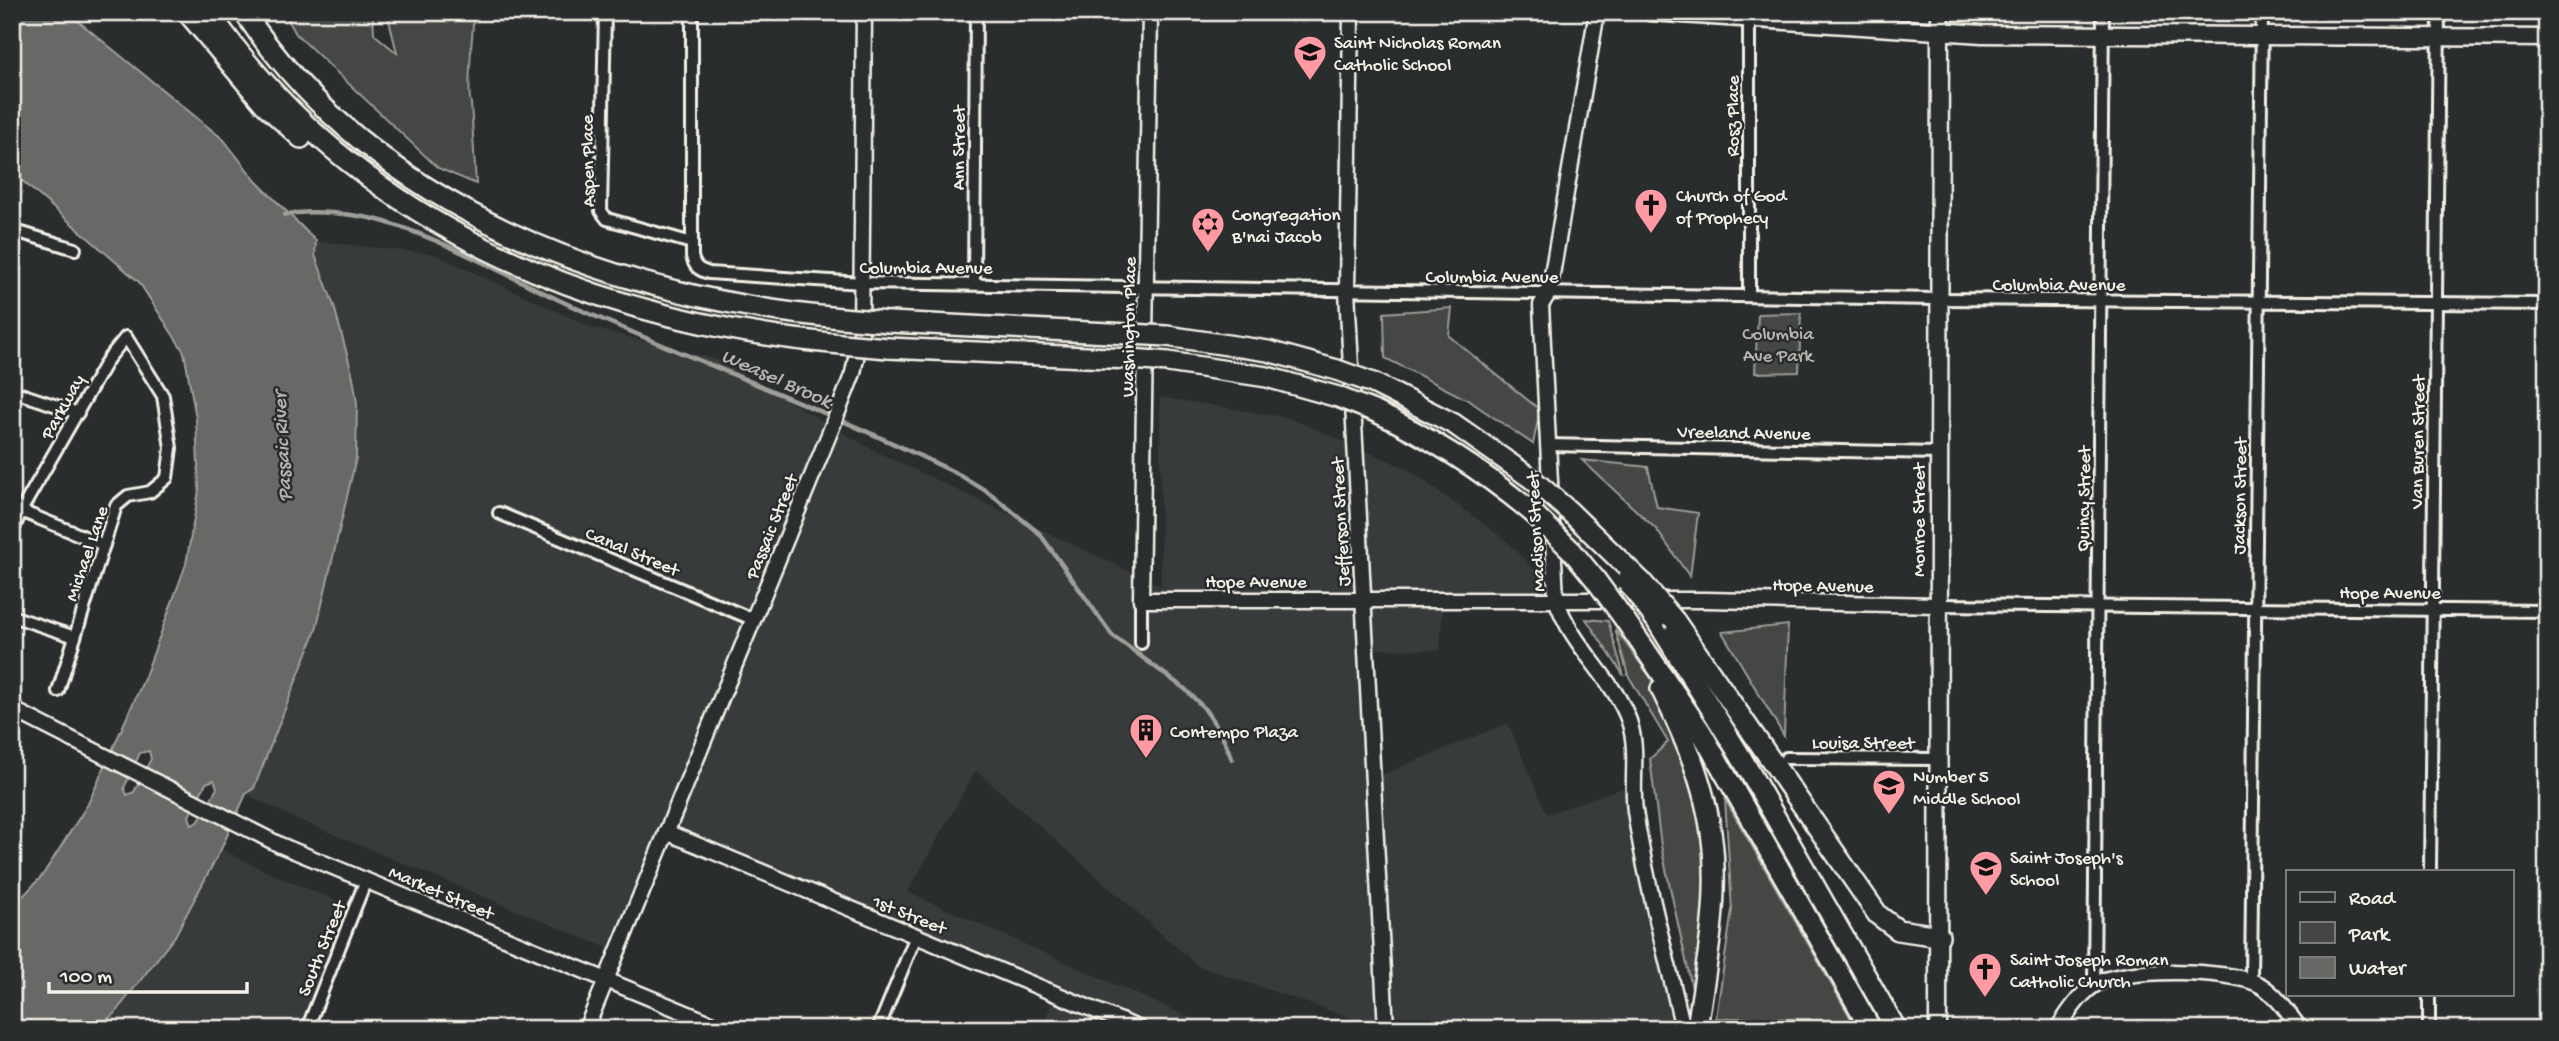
<svg xmlns="http://www.w3.org/2000/svg" width="2559" height="1041" font-family="'Gochi Hand',sans-serif">
<rect width="100%" height="100%" fill="#2a2d2e"/>
<filter id="ink" filterUnits="userSpaceOnUse"><feTurbulence type="fractalNoise" baseFrequency=".0143" numOctaves="2"/><feDisplacementMap in="SourceGraphic" scale="14" xChannelSelector="R" yChannelSelector="G"/><feConvolveMatrix kernelMatrix="1 2 1 2 8 2 1 2 1" color-interpolation-filters="sRGB"/></filter>
<g filter="url(#ink)">
<g fill="#373a3a">
<path d="M316 241 434 254 593 328 717 360 877 452 1161 586 1160 397 1289 418 1408 469 1507 541 1566 603H1443L1440 650 1362 649 1371 779 1508 723 1547 814 1633 784 1674 1029H1384L1198 966 976 770 908 892 1215 1029H1041L1055 994 667 836 617 952 292 817 246 794 254 788 316 630 356 458 357 403 353 377 334 306 315 255Z"/>
<path d="M221 849 269 873 354 908 305 1029H95L114 1013 175 936Z"/>
</g>
<g fill="#444645" stroke="#9c9c96" stroke-width="2">
<path d="M284 12H373L374 34 397 53 387 12H474C473 30 466 91 471 103L476 184 438 168 296 34Z"/>
<path d="M1452 308 1449 336 1540 410 1533 444 1468 400 1385 358 1384 313Z"/>
<path d="M1801 313 1799 372 1755 373 1758 314Z"/>
<path d="M1582 460 1648 467 1657 507 1698 513 1690 577 1656 529Z"/>
<path d="M1586 619 1608 621 1624 676Z"/>
<path d="M1788 625 1784 736 1722 632Z"/>
<path d="M1615 629 1654 682 1678 733 1708 848 1697 1011 1661 846 1650 759 1668 742 1628 675Z"/>
<path d="M1725 799 1857 1029H1814L1810 1019 1716 1018 1732 910Z"/>
</g>
<path fill="#676866" stroke="#9f9f9a" stroke-width="2" fill-rule="evenodd" d="M12 12H67L224 140 256 181 316 241 315 255 334 306 353 377 357 403 356 458 316 630 254 788 246 794 221 849 175 936 114 1014 95 1029H12V908L42 876 88 804 144 679 186 564 199 490 196 418 184 352 139 282 12 172ZM149 751 151 759 134 792 127 795 124 788 140 753ZM214 780 217 788 199 821 192 825 189 816 206 783Z"/>
<g fill="none" stroke-linecap="round" stroke-linejoin="round">
<path stroke="#9f9f9a" stroke-width="4.5" d="M285 215C310 209 360 214 385 222 451 242 512 279 574 307 703 364 834 413 960 475L991 494 1040 534 1112 635 1185 689 1204 708 1221 733 1232 759"/>
<defs>
<g id="minor">
<path d="M605 12 601 211 607 219 692 243"/>
<path d="M692 12V256C694 267 699 270 709 273L862 283 1939 299 2547 304"/>
<path d="M1749 19V296"/>
<path d="M12 230 75 249"/>
<path d="M974 283 976 12"/>
<path d="M12 391 78 413"/>
<path d="M1548 445 1938 453"/>
<path d="M21 511 104 545"/>
<path d="M499 513 752 619"/>
<path d="M12 533 22 509 108 359 126 337 163 396 171 448 167 478 150 492 128 496 116 506 58 691"/>
<path d="M1937 605 2547 611"/>
<path d="M12 616 75 637"/>
<path d="M1141 643V600"/>
<path d="M1786 758 1939 759"/>
<path d="M12 862H13"/>
<path d="M2430 871 2439 12"/>
<path d="M2251 981 2262 12"/>
<path d="M2094 985 2103 12"/>
<path d="M307 1029 366 880"/>
<path d="M878 1029 916 936"/>
<path d="M2429 1029V994"/>
</g>
<g id="tertiary">
<path d="M1150 12 1141 600H1706L1937 605"/>
<path d="M1351 12 1347 291 1386 1029"/>
<path d="M1597 12 1549 292 1541 305 1556 599C1572 648 1614 678 1629 721 1639 751 1631 781 1635 811 1646 884 1667 957 1683 1029"/>
<path d="M12 709 280 845 725 1029"/>
<path d="M666 832 1140 1029"/>
<path d="M586 1029 832 427 853 373 861 334 864 12"/>
<path d="M2057 1029C2068 1014 2079 994 2096 984 2125 967 2231 969 2260 985 2277 995 2288 1013 2300 1029"/>
</g>
<g id="secondary">
<path d="M1651 12 1982 34 2547 38"/>
<path d="M1938 1029 1940 12"/>
</g>
<g id="motorway">
<path d="M187 12 264 104 301 138"/>
<path d="M209 12C355 223 591 322 841 344"/>
<path d="M244 12C374 208 616 299 841 318"/>
<path d="M889 322 1130 334"/>
<path d="M1167 336 1268 351 1337 370"/>
<path d="M888 348 1131 359"/>
<path d="M1168 362 1267 377 1338 397"/>
<path d="M1373 383 1454 424 1532 479"/>
<path d="M1376 412C1434 439 1484 472 1533 513"/>
<path d="M1570 512 1641 581"/>
<path d="M1572 551 1595 579"/>
<path d="M1625 620 1700 730 1871 1029"/>
<path d="M1656 620 1741 757 1896 1029"/>
<path d="M1675 621 1878 915 1898 930 1939 936"/>
<path d="M1661 689C1689 745 1713 805 1714 868 1716 921 1704 976 1697 1029"/>
</g>
</defs>
<use href="#minor" stroke="#f4f1e8" stroke-width="16"/>
<use href="#tertiary" stroke="#f4f1e8" stroke-width="19"/>
<use href="#secondary" stroke="#f4f1e8" stroke-width="21"/>
<use href="#motorway" stroke="#f4f1e8" stroke-width="24"/>
<use href="#minor" stroke="#2a2d2e" stroke-width="10"/>
<use href="#tertiary" stroke="#2a2d2e" stroke-width="14"/>
<use href="#secondary" stroke="#2a2d2e" stroke-width="16"/>
<use href="#motorway" stroke="#2a2d2e" stroke-width="19"/>
<defs>
<g id="motorway-bridge">
<path d="M841 318 889 322"/>
<path d="M1130 334 1167 336"/>
<path d="M841 344 888 348"/>
<path d="M1131 359 1168 362"/>
<path d="M1337 370 1373 383"/>
<path d="M1338 397 1376 412"/>
<path d="M1532 479 1570 512"/>
<path d="M1533 513 1572 551"/>
<path d="M1595 579 1625 620"/>
<path d="M1627 581 1656 620"/>
<path d="M1641 581 1675 621"/>
</g>
</defs>
<use href="#motorway-bridge" stroke="#f4f1e8" stroke-width="24" stroke-linecap="butt"/>
<use href="#motorway-bridge" stroke="#2a2d2e" stroke-width="19"/>
</g>
</g>
<defs>
<symbol id="school-pin" viewBox="-11 -11 22 30"><path d="M0 17L-7.5 6A9.5 9.5 0 1 1 7.5 6Z" fill="#ff9aa2" stroke="#2a2d2e"/><path d="M0-5L7-2L0 1L-7-2ZM-4 1L0 2.5L4 1V4Q0 6-4 4Z" fill="#111"/></symbol>
<symbol id="church-pin" viewBox="-11 -11 22 30"><path d="M0 17L-7.5 6A9.5 9.5 0 1 1 7.5 6Z" fill="#ff9aa2" stroke="#2a2d2e"/><path d="M-1.2-6h2.4v3.5h3.3v2.4h-3.3V6h-2.4V-.1h-3.3v-2.4h3.3Z" fill="#111"/></symbol>
<symbol id="synagogue-pin" viewBox="-11 -11 22 30"><path d="M0 17L-7.5 6A9.5 9.5 0 1 1 7.5 6Z" fill="#ff9aa2" stroke="#2a2d2e"/><path d="M0-6.5L5.6 3.2H-5.6ZM0 6.5L5.6-3.2H-5.6Z" fill="#111"/></symbol>
<symbol id="building-pin" viewBox="-11 -11 22 30"><path d="M0 17L-7.5 6A9.5 9.5 0 1 1 7.5 6Z" fill="#ff9aa2" stroke="#2a2d2e"/><path d="M-4-6H4V6H1V3H-1V6H-4ZM-2.5-4.3h1.7v1.8h-1.7ZM.8-4.3h1.7v1.8H.8ZM-2.5-1h1.7V.8h-1.7ZM.8-1h1.7V.8H.8Z" fill="#111"/></symbol>
</defs>
<g fill-rule="evenodd">
<use href="#school-pin" x="1291" y="33" width="38" height="52"/>
<use href="#church-pin" x="1632" y="186" width="38" height="52"/>
<use href="#synagogue-pin" x="1189" y="205" width="38" height="52"/>
<use href="#building-pin" x="1127" y="711" width="38" height="52"/>
<use href="#school-pin" x="1870" y="767" width="38" height="52"/>
<use href="#school-pin" x="1967" y="848" width="38" height="52"/>
<use href="#church-pin" x="1966" y="950" width="38" height="52"/>
</g>
<g text-anchor="middle" stroke-width="5" stroke-linejoin="round" paint-order="stroke">
<g font-size="19" fill="#f4f1e8" stroke="#2a2d2e" text-anchor="start">
<text x="1334" y="48">Saint Nicholas Roman<tspan x="1334" dy="22">Catholic School</tspan></text>
<text x="1676" y="201">Church of God<tspan x="1676" dy="22">of Prophecy</tspan></text>
<text x="1232" y="220">Congregation<tspan x="1232" dy="22">B'nai Jacob</tspan></text>
<text x="1170" y="737">Contempo Plaza</text>
<text x="1913" y="782">Number 5<tspan x="1913" dy="22">Middle School</tspan></text>
<text x="2010" y="863">Saint Joseph's<tspan x="2010" dy="22">School</tspan></text>
<text x="2010" y="965">Saint Joseph Roman<tspan x="2010" dy="22">Catholic Church</tspan></text>
</g>
<g font-size="19" fill="#f4f1e8" stroke="#2a2d2e">
<text transform="translate(1731 116) rotate(-90)" y="7">Rosz Place</text>
<text transform="translate(957 148) rotate(-90)" y="7">Ann Street</text>
<text transform="translate(586 161) rotate(-91)" y="7">Aspen Place</text>
<text x="926" y="273">Columbia Avenue</text>
<text x="1492" y="282">Columbia Avenue</text>
<text x="2059" y="290">Columbia Avenue</text>
<text transform="translate(1127 327) rotate(-89)" y="7">Washington Place</text>
<text transform="translate(61 406) rotate(-61)" y="7">Parkway</text>
<text transform="translate(1744 431) rotate(1)" y="7">Vreeland Avenue</text>
<text transform="translate(2416 442) rotate(-89)" y="7">Van Buren Street</text>
<text transform="translate(2238 496) rotate(-89)" y="7">Jackson Street</text>
<text transform="translate(2082 499) rotate(-89)" y="7">Quincy Street</text>
<text transform="translate(1917 520) rotate(-90)" y="7">Monroe Street</text>
<text transform="translate(1339 522) rotate(-93)" y="7">Jefferson Street</text>
<text transform="translate(770 526) rotate(-68)" y="7">Passaic Street</text>
<text transform="translate(1534 532) rotate(-93)" y="7">Madison Street</text>
<text transform="translate(633 550) rotate(23)" y="7">Canal Street</text>
<text transform="translate(85 553) rotate(-71)" y="7">Michael Lane</text>
<text x="1256" y="587">Hope Avenue</text>
<text transform="translate(1823 584) rotate(1)" y="7">Hope Avenue</text>
<text x="2390" y="598">Hope Avenue</text>
<text x="1863" y="748">Louisa Street</text>
<text transform="translate(442 891) rotate(23)" y="7">Market Street</text>
<text transform="translate(910 913) rotate(22)" y="7">1st Street</text>
<text transform="translate(320 948) rotate(-68)" y="7">South Street</text>
</g>
<g font-size="19" fill="#b6b5af" stroke="#2a2d2e">
<text x="1778" y="339">Columbia<tspan x="1778" dy="22">Ave Park</tspan></text>
</g>
<g font-size="21" font-style="italic" fill="#b5b3ae" stroke="#2a2d2e">
<text transform="translate(777 377) rotate(24)" y="7">Weasel Brook</text>
<text transform="translate(281 447) rotate(-93)" y="7">Passaic River</text>
</g>
</g>
<rect width="2559" height="1041" fill="none" stroke="#2a2d2e" stroke-width="42"/>
<rect x="21" y="21" width="2517" height="999" fill="none" stroke="#f4f1e8" stroke-width="2.5" filter="url(#ink)"/>
<rect x="2286" y="870" width="228" height="126" fill="#2a2d2e" stroke="#7b7b78" stroke-width="2"/>
<rect x="2300" y="892" width="35" height="10" fill="#2a2d2e" stroke="#7b7b78" stroke-width="2"/>
<text x="2349" y="904" font-size="21" fill="#f4f1e8">Road</text>
<rect x="2300" y="922" width="35" height="21" fill="#444645" stroke="#7b7b78" stroke-width="2"/>
<text x="2349" y="940" font-size="21" fill="#f4f1e8">Park</text>
<rect x="2300" y="957" width="35" height="21" fill="#676866" stroke="#7b7b78" stroke-width="2"/>
<text x="2349" y="974" font-size="21" fill="#f4f1e8">Water</text>
<path d="M49 982v10h198v-10" fill="none" stroke="#f4f1e8" stroke-width="3.5"/>
<text x="60" y="982" font-size="21" fill="#f4f1e8" stroke="#2a2d2e" stroke-width="5" paint-order="stroke">100 m</text>
</svg>
